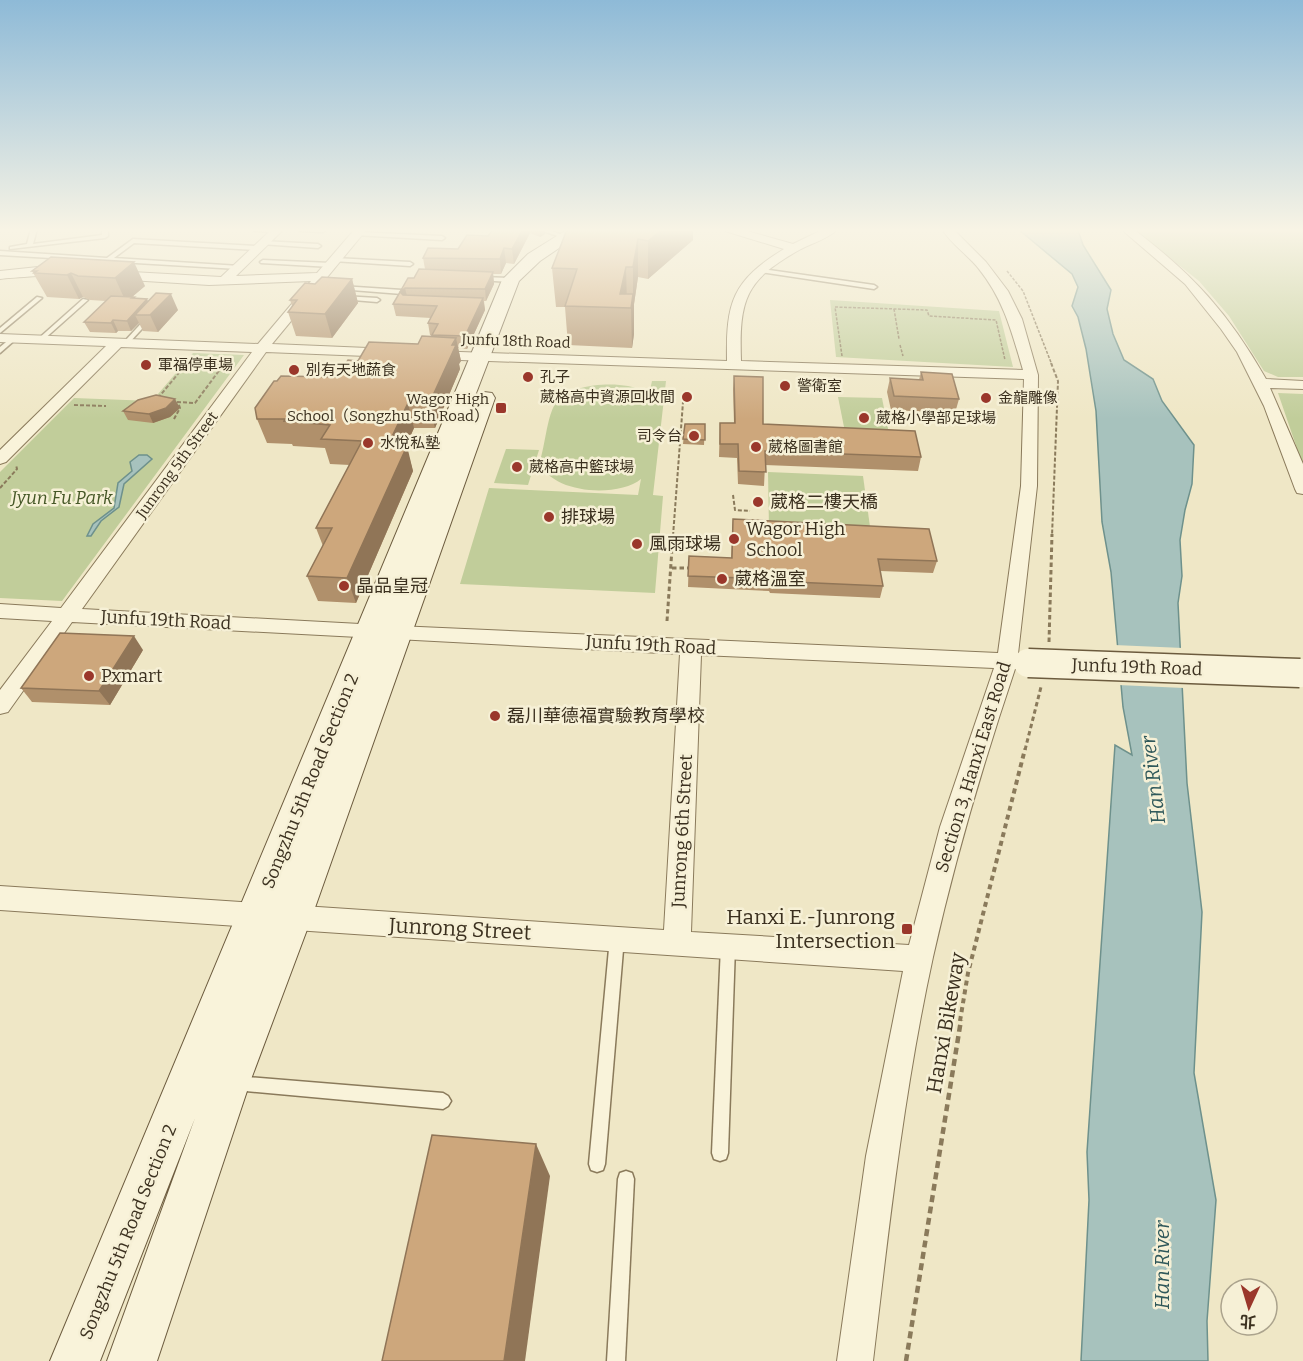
<svg xmlns="http://www.w3.org/2000/svg" width="1303" height="1361" font-family="Bitter,'Noto Sans TC',serif">
<rect width="100%" height="100%" fill="#efe7c6"/>
<g fill="#c1cd9a">
<path d="M1133 229H1303V377H1278L1264 371 1229 316 1199 281Z"/>
<path d="M830 300 999 311 1013 367 836 357Z"/>
<path d="M193 353 244 355 62 601 0 598V472L74 398 152 401Z"/>
<path d="M652 381H666L653 495 663 496 655 593 460 584 489 488 638 495 641 479C618 498 549 494 540 461 545 445 547 419 554 406 566 385 606 382 628 386 635 387 642 391 649 394Z"/>
<path d="M1278 393 1303 394V466Z"/>
<path d="M838 397 882 398 890 439 846 437Z"/>
<path d="M506 449 539 450 528 485 494 483Z"/>
<path d="M768 472 863 476 871 534 769 529Z"/>
</g>
<g fill="#a7c2bd" stroke="#6e918c" stroke-width="1.5">
<path d="M1018 229 1078 230 1083 245 1111 290 1107 309 1113 334 1124 360 1153 379 1162 401 1194 445 1192 484 1185 510 1180 540 1182 576 1178 603 1187 783 1202 912 1194 1073 1216 1200 1207 1321 1208 1361H1081L1089 1200 1087 1152 1115 745 1132 755 1123 707 1111 572 1102 522 1096 411 1086 349 1078 317 1072 306 1078 287 1072 274Z"/>
<path d="M139 455H147L152 459 124 484 119 507 101 521 91 536H87L93 524 114 508 118 483 132 471 130 462Z"/>
</g>
<path fill="#efe7c6" d="M1114 645 1183 648 1184 688 1118 685Z"/>
<g fill="none" stroke-linecap="round" stroke-linejoin="round">
<defs>
<g id="lane">
<path d="M31 229H37L33 244 102 235V229H108V236L105 238 10 249V247L27 244Z"/>
<path d="M252 229H278L280 230 277 232 255 231Z"/>
<path d="M297 229H324L326 230 323 232 300 231Z"/>
<path d="M538 229H546L568 237 563 238Z"/>
<path d="M357 232 442 236 445 238 442 240 355 235V233Z"/>
<path d="M133 239 257 246 260 248 257 250 134 243 114 258 240 266 241 267 238 269 0 255V251L107 258Z"/>
<path d="M263 241 318 244 321 246 318 248 261 244V242Z"/>
<path d="M335 258 410 262 413 264 410 266 333 261V259Z"/>
<path d="M263 260 331 263 334 265 331 267 261 263 260 262Z"/>
<path d="M762 269 874 285 877 287 874 289 760 272 759 271Z"/>
<path d="M481 277 511 278 514 280 511 282 479 280V278Z"/>
<path d="M341 286 402 290 405 292 402 294 339 289V287Z"/>
<path d="M343 296 377 298 380 300 377 302 341 299V297Z"/>
<path d="M37 297 42 298 0 333V328Z"/>
<path d="M83 299 88 300 42 341H38V339Z"/>
<path d="M147 317 152 318 128 344H124V342Z"/>
<path d="M11 338 16 339 0 353V347Z"/>
<path d="M617 932 622 934 624 938 605 1164 603 1170 597 1172 591 1170 589 1164 610 938 612 934Z"/>
<path d="M728 940 733 941 735 946 728 1153 726 1159 720 1161 714 1159 712 1153 721 946 723 941Z"/>
<path d="M235 1076 443 1093 448 1096 451 1101 448 1106 443 1109 235 1090 230 1088 228 1083 230 1078Z"/>
<path d="M626 1171 632 1173 634 1179 625 1361H607L618 1179 620 1173Z"/>
</g>
<g id="street">
<path d="M272 229H284L236 276 317 273 355 229H367L272 344 392 349 399 353 392 357 266 352 82 609 397 626 998 653 1021 486 1024 379 432 359 425 355 432 351 727 361C726 302 732 281 784 249L725 231 724 229H740L793 244 824 229H838C829 238 813 243 801 249 745 280 739 299 741 361L1023 370C1012 333 1004 300 979 269 968 255 951 244 942 229H953L986 262 1008 291 1022 319 1038 375 1037 486 1018 654 1028 657 1031 662 1028 667 1015 669C983 764 955 859 933 957 904 1090 889 1226 873 1361H837L866 1156 903 971 0 910V886L664 930 680 654 72 622 8 712 0 714V690L52 621 0 618V604L61 608 252 352 121 347 6 462 0 464V450L106 346 0 342V334L258 344 311 281 209 285 114 279 108 275 114 271 221 277ZM701 655 994 668 940 827 909 945 691 932Z"/>
<path d="M1121 229H1133C1193 274 1229 314 1266 379L1303 381V389L1270 388 1303 464V494L1297 493 1295 489 1264 406 1237 352 1221 329 1185 284Z"/>
<path d="M38 267 59 268 65 272C60 276 12 277 0 279V271Z"/>
</g>
<path id="secondary" d="M568 229H587L540 261 519 281 475 396 484 392 492 393 495 398 311 919 250 1082 157 1361H107L195 1118 100 1361H50L502 280 528 254Z"/>
</defs>
<use href="#lane" stroke="#8a7a5b" stroke-width="3"/>
<use href="#street" stroke="#8a7a5b" stroke-width="2"/>
<use href="#secondary" stroke="#6c5b3e" stroke-width="2"/>
<g stroke="#8a7a5b" stroke-width="1.5" stroke-dasharray="3 1.5" stroke-linecap="butt">
<path d="M1007 271 1023 291 1052 365"/>
<path d="M894 309 899 339"/>
<path d="M900 345 903 356"/>
<path d="M842 356 835 307 927 310 929 316 996 320 1005 360"/>
<path d="M186 365 188 362 223 365"/>
</g>
<g stroke="#8a7a5b" stroke-width="2" stroke-dasharray="4 2" stroke-linecap="butt">
<path d="M1051 363 1058 381 1052 536"/>
<path d="M158 398 187 363"/>
<path d="M177 402 195 403 224 364 213 363"/>
<path d="M74 405 106 406"/>
<path d="M174 419 180 408 178 402"/>
<path d="M0 488 17 469 16 465"/>
<path d="M733 495 735 510 750 511"/>
<path d="M673 536 683 402"/>
</g>
<g stroke="#8a7a5b" stroke-width="3" stroke-dasharray="4.5 3" stroke-linecap="butt">
<path d="M672 568H692"/>
<path d="M667 621 673 534"/>
<path d="M1049 642 1052 534"/>
<path d="M1025 750 1041 687"/>
</g>
<path stroke="#8a7a5b" stroke-width="4" stroke-dasharray="5 4" stroke-linecap="butt" d="M960 1021 968 973 1025 749"/>
<path stroke="#8a7a5b" stroke-width="4.5" stroke-dasharray="7 4.5" stroke-linecap="butt" d="M906 1361 961 1020"/>
<use href="#lane" fill="#f9f3da" fill-rule="evenodd"/>
<use href="#street" fill="#f9f3da" fill-rule="evenodd"/>
<use href="#secondary" fill="#f9f3da" fill-rule="evenodd"/>
<defs>
<path id="secondary-bridge" d="M1028 663 1300 673"/>
</defs>
<use href="#secondary-bridge" stroke="#6c5b3e" stroke-width="31" stroke-linecap="butt"/>
<use href="#secondary-bridge" stroke="#f9f3da" stroke-width="28"/>
</g>
<g fill="#b0906b">
<path d="M493 229H545V234L540 237 530 233 514 264 506 263 501 274H493L494 284 486 301H484L485 310 467 349 458 348 461 361 459 364 460 369 435 428H414L406 446 413 471 356 603 318 601 307 576 323 546 316 528 350 465 330 464 325 448 293 446 292 444 267 443 257 419 337 377 358 361 418 344 432 337V336L430 335 428 323 431 318 396 316 393 304 414 278 425 269 423 258 458 249 488 236Z"/>
<path d="M570 229 693 240 648 279 638 277 634 304V334L632 348 568 345 565 307H556L552 268Z"/>
<path d="M51 257 145 286 132 297H134V299L148 301 178 310 158 332 143 331 139 323 131 331H118L116 333 90 332 84 322 106 301 90 300 83 297 79 299 47 297 32 271Z"/>
<path d="M352 279 358 303 332 338 296 336 288 312 292 306 290 300 315 284Z"/>
<path d="M921 372 959 399 955 413 891 410 887 392 890 378 919 380Z"/>
<path d="M734 376 763 424 921 457 918 471 765 465 764 486 738 484 737 458 719 457 720 423H734L733 389Z"/>
<path d="M180 408 170 417 153 423 128 420 123 411Z"/>
<path d="M685 424H705L704 445 683 444Z"/>
<path d="M733 519 937 561 933 573 880 571 883 586 880 598 770 593 769 591 688 587 689 556 731 558Z"/>
<path d="M143 650 110 705 32 702 21 688Z"/>
</g>
<g fill="#907557">
<path d="M115 229H133L116 231Z"/>
<path d="M523 229H529L530 233 514 264 512 249Z"/>
<path d="M539 229H545V234L540 237Z"/>
<path d="M663 229H693V240L648 279V241Z"/>
<path d="M638 239V277L634 304V334L632 348 631 308 633 296V267Z"/>
<path d="M504 248 506 263 501 274 500 259Z"/>
<path d="M134 262 145 286 126 302 115 278Z"/>
<path d="M626 267 627 306 620 294Z"/>
<path d="M493 272 494 284 486 301 485 289Z"/>
<path d="M71 273 83 297 79 299 67 275Z"/>
<path d="M352 279 358 303 332 338 325 314Z"/>
<path d="M405 288 408 300 400 292Z"/>
<path d="M171 294 178 310 158 332 150 315Z"/>
<path d="M483 298 485 310 467 349 465 336Z"/>
<path d="M147 299 152 309 135 315 139 323 131 331 127 321Z"/>
<path d="M113 320 118 331 116 333 111 323Z"/>
<path d="M456 338 461 361 459 364 460 369 435 428 429 404Z"/>
<path d="M175 399 180 408 170 417 153 423 149 414Z"/>
<path d="M408 403 414 428 395 470 388 445Z"/>
<path d="M407 446 413 471 356 603 347 578Z"/>
<path d="M134 636 143 650 110 705 99 691Z"/>
<path d="M536 1144 550 1176 525 1361H504Z"/>
</g>
<g fill="#cda77c" stroke="#907557" stroke-width="1.5">
<path d="M493 229H523L512 249 504 248 500 259 423 258 428 248 458 249 467 235 488 236Z"/>
<path d="M570 229H663L648 241 638 239 633 267H626L620 294H633L631 308 565 306 577 269 552 268 566 232Z"/>
<path d="M51 257 134 262 115 278 78 276 71 273 67 275 34 273 37 271H32Z"/>
<path d="M419 269 493 272 485 289 405 288 400 292 408 278H414Z"/>
<path d="M322 277 352 279 325 314 288 312 297 300H290L305 283 315 284Z"/>
<path d="M400 292 403 295 483 298 465 336 432 335 438 324 428 323 437 306 393 304Z"/>
<path d="M156 293 171 294 150 315H135Z"/>
<path d="M111 296 134 297 132 298 147 299 127 321 113 320 111 323 84 322Z"/>
<path d="M422 336 456 338 452 345H456L429 404 408 403 388 445 407 446 347 578 307 576 332 528H316L362 441 321 439 330 425 284 421 285 419H257L255 408 274 381H277L281 376 337 377 348 360 358 361 369 342 418 344Z"/>
<path d="M921 372 952 374 959 399 894 396 890 378 923 380Z"/>
<path d="M734 376 763 377V424L915 431 921 457 765 451 766 472 739 471 738 444H720V423H735Z"/>
<path d="M156 395 175 399 166 408 149 414 123 411 138 400Z"/>
<path d="M685 424H705V440L683 439Z"/>
<path d="M733 519 929 529 937 561 878 559 883 586 771 581V579L688 576 689 556 732 558Z"/>
<path d="M60 633 134 636 99 691 21 688Z"/>
<path d="M432 1135 536 1144 504 1361H382Z"/>
</g>
<linearGradient id="sky" x2="0" y2="1"><stop stop-color="#8ebad7"/><stop offset="0.55" stop-color="#f8f4e5"/><stop offset="1" stop-color="#f8f4e5" stop-opacity="0"/></linearGradient>
<rect width="1303" height="419" fill="url(#sky)"/>
<g fill="#9a372b" stroke="#f6f0d6" stroke-width="2">
<circle cx="146" cy="365" r="6"/>
<circle cx="294" cy="370" r="6"/>
<circle cx="528" cy="377" r="6"/>
<circle cx="785" cy="386" r="6"/>
<circle cx="687" cy="397" r="6"/>
<circle cx="986" cy="398" r="6"/>
<rect x="495" y="402" width="12" height="12" rx="3"/>
<circle cx="864" cy="418" r="6"/>
<circle cx="694" cy="436" r="6"/>
<circle cx="368" cy="443" r="6"/>
<circle cx="756" cy="447" r="6"/>
<circle cx="517" cy="467" r="6"/>
<circle cx="758" cy="502" r="6"/>
<circle cx="549" cy="517" r="6"/>
<circle cx="734" cy="539" r="6"/>
<circle cx="637" cy="544" r="6"/>
<circle cx="722" cy="579" r="6"/>
<circle cx="344" cy="586" r="6"/>
<circle cx="89" cy="676" r="6"/>
<circle cx="495" cy="716" r="6"/>
<rect x="901" y="923" width="12" height="12" rx="3"/>
</g>
<g text-anchor="middle" stroke-width="5" stroke-linejoin="round" paint-order="stroke">
<g font-size="15" fill="#3b301f" stroke="#f6f0d6">
<text transform="translate(516 341) rotate(2)" y="5">Junfu 18th Road</text>
<text transform="translate(177 465) rotate(-54)" y="5">Junrong 5th Street</text>
</g>
<g font-size="15" fill="#3b301f" stroke="#f6f0d6" text-anchor="start">
<text x="158" y="370">軍福停車場</text>
<text x="306" y="375">別有天地蔬食</text>
<text x="540" y="382">孔子</text>
<text x="797" y="391">警衛室</text>
<text x="675" y="402" text-anchor="end">葳格高中資源回收間</text>
<text x="998" y="403">金龍雕像</text>
<text x="489" y="404" text-anchor="end">Wagor High<tspan x="489" dy="17">School（Songzhu 5th Road）</tspan></text>
<text x="876" y="423">葳格小學部足球場</text>
<text x="682" y="441" text-anchor="end">司令台</text>
<text x="380" y="448">水悅私塾</text>
<text x="768" y="452">葳格圖書館</text>
<text x="529" y="472">葳格高中籃球場</text>
</g>
<g font-size="18" font-style="italic" fill="#455726" stroke="#f6f0d6">
<text x="62" y="504">Jyun Fu Park</text>
</g>
<g font-size="18" fill="#3b301f" stroke="#f6f0d6" text-anchor="start">
<text x="770" y="508">葳格二樓天橋</text>
<text x="561" y="523">排球場</text>
<text x="746" y="535">Wagor High<tspan x="746" dy="21">School</tspan></text>
<text x="649" y="550">風雨球場</text>
<text x="734" y="585">葳格溫室</text>
<text x="356" y="592">晶品皇冠</text>
<text x="101" y="682">Pxmart</text>
<text x="507" y="722">磊川華德福實驗教育學校</text>
</g>
<g font-size="18" fill="#3b301f" stroke="#f6f0d6">
<text transform="translate(166 620) rotate(3)" y="6">Junfu 19th Road</text>
<text transform="translate(651 645) rotate(3)" y="6">Junfu 19th Road</text>
<text transform="translate(1137 667) rotate(2)" y="6">Junfu 19th Road</text>
<text transform="translate(973 767) rotate(-73)" y="6">Section 3, Hanxi East Road</text>
<text transform="translate(310 781) rotate(-68)" y="6">Songzhu 5th Road Section 2</text>
<text transform="translate(682 831) rotate(-87)" y="6">Junrong 6th Street</text>
<text transform="translate(128 1232) rotate(-68)" y="6">Songzhu 5th Road Section 2</text>
</g>
<g font-size="20" font-style="italic" fill="#2f585a" stroke="#f6f0d6">
<text transform="translate(1153 780) rotate(-97)" y="7">Han River</text>
<text transform="translate(1162 1265) rotate(-90)" y="7">Han River</text>
</g>
<g font-size="21" fill="#3b301f" stroke="#f6f0d6" text-anchor="end">
<text x="895" y="924">Hanxi E.-Junrong<tspan x="895" dy="24">Intersection</tspan></text>
</g>
<g font-size="21" fill="#3b301f" stroke="#f6f0d6">
<text transform="translate(460 929) rotate(3)" y="7">Junrong Street</text>
<text transform="translate(946 1023) rotate(-80)" y="7">Hanxi Bikeway</text>
</g>
</g>
<g transform="translate(1249 1307) rotate(184)"><circle r="28" fill="#f6f0d6" stroke="#aba38d" stroke-width="1.5"/>
<path d="M0-4.5L10 22L0 15L-10 22Z" fill="#9a372b"/>
<text y="-9" font-size="16" font-weight="bold" text-anchor="middle" fill="#3b301f">北</text>
</g>
</svg>
